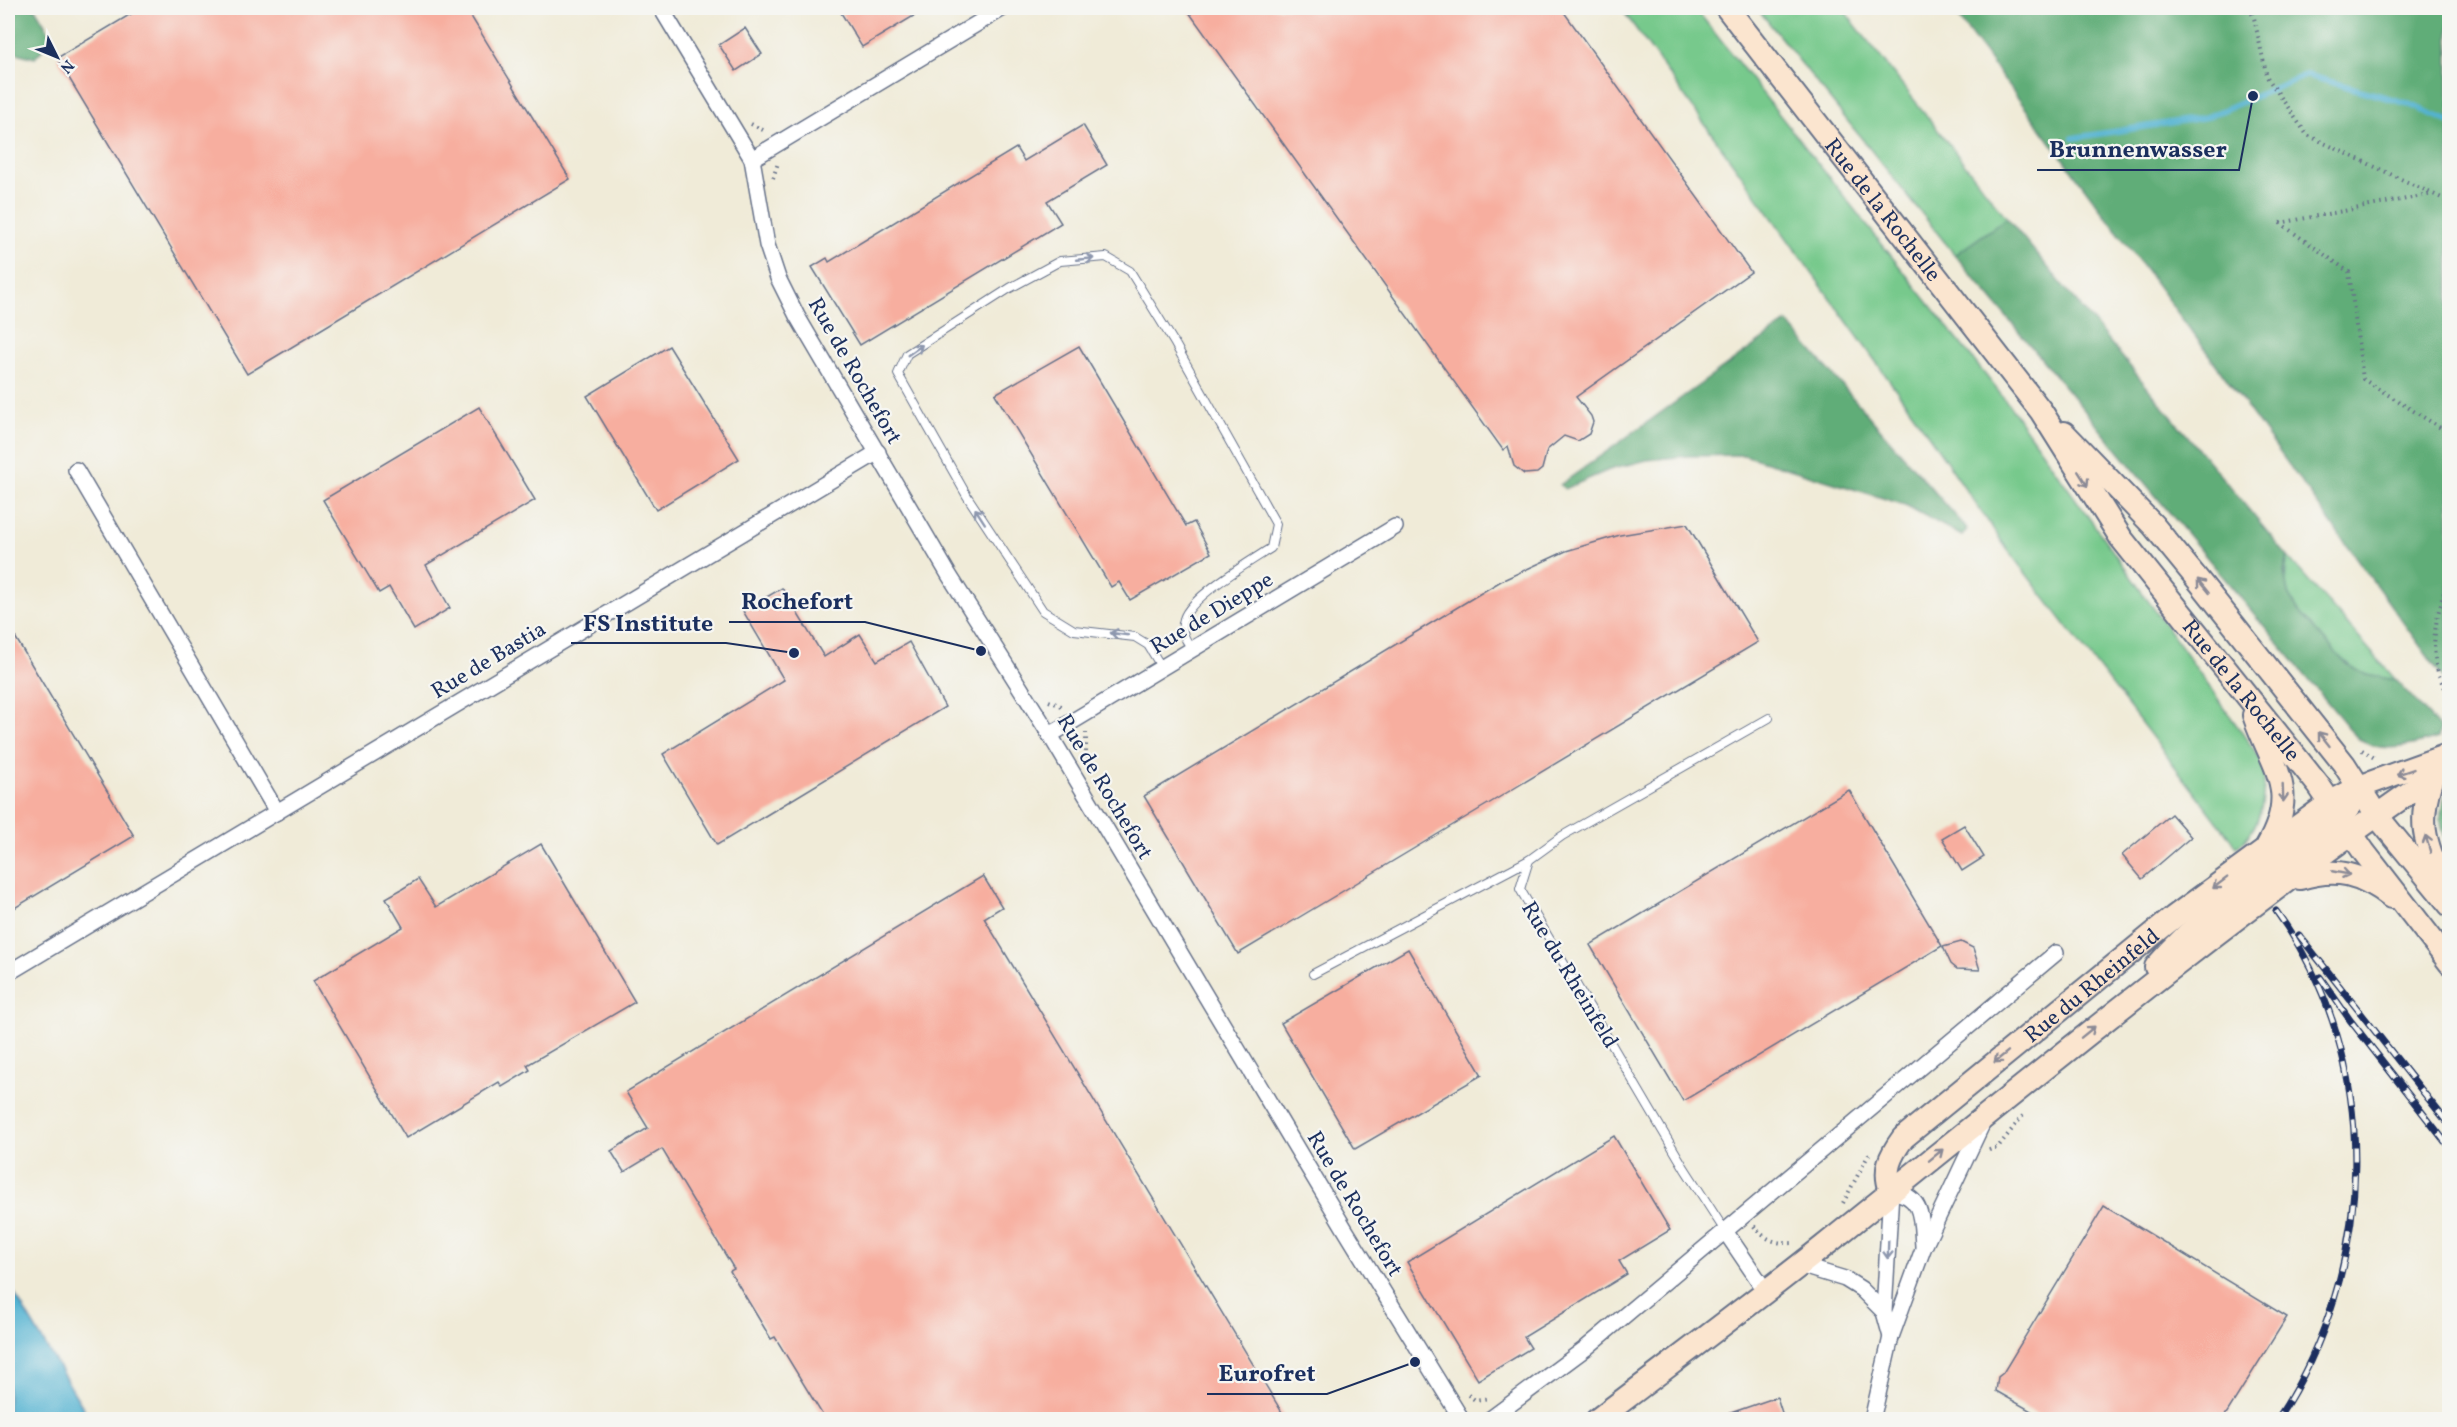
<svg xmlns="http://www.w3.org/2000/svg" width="2457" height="1427" font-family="Vollkorn,serif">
<rect width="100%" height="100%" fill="#f6f6f2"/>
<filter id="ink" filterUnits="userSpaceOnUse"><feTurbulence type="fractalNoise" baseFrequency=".0167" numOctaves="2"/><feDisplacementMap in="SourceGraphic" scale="12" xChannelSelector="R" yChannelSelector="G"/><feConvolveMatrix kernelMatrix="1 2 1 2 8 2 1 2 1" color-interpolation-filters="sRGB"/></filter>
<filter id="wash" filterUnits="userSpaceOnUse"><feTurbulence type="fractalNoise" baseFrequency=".008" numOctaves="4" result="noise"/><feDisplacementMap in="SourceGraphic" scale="24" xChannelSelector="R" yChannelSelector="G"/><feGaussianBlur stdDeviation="1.35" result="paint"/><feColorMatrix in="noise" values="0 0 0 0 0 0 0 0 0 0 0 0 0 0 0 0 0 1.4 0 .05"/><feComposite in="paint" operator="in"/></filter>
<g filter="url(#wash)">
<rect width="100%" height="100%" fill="#f0ebd8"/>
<g fill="#77c98c" stroke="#497c75" stroke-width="1.5">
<path d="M1621 8H1695L2006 401 2265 765C2264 796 2264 826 2237 847L2007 549 1920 423Z"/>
<path d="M1757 8H1842L2007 218 1955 255Z"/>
<path d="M2288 557 2396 680C2385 679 2373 679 2364 674 2341 664 2297 617 2288 594 2284 581 2285 569 2288 557Z"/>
</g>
<g fill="#61ad78" stroke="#3e6e6b" stroke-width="1.5">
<path d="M8 8H35L53 38 35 58 8 51Z"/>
<path d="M1951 8H2449V686L2218 367Z"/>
<path d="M2007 218 2288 557 2284 572 2288 594 2299 612 2346 664 2366 675 2396 680 2440 728 2438 738C2412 746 2385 754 2359 740L1955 255Z"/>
<path d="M1787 322 1967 529 1962 536 1905 505 1744 455 1688 456 1647 460 1609 470 1565 489 1560 485Z"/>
<path d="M2449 788V845C2437 825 2439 808 2449 788Z"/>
</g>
<path fill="#52b2d1" stroke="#367098" stroke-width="1.5" d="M8 1283 90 1419H8Z"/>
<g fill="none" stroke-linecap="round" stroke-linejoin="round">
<path stroke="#52b2d1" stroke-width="6" d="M2073 138 2207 117 2306 75 2406 103 2450 122"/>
</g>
<g id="blocks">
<g fill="#f7ae9f">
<path d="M141 8H466L570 179 247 374 57 58Z"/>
<path d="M838 8H927L862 47Z"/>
<path d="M1186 8H1561L1751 272 1576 397 1591 416 1593 422 1589 434 1578 441 1564 436 1547 450 1542 469 1537 473 1524 474 1514 466 1508 446 1503 450Z"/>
<path d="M745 28 762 54 736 71 719 45Z"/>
<path d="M1083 125 1107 165 1047 201 1061 223 860 345 812 267 827 258 829 262 1016 148 1024 161Z"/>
<path d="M669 346 739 459 656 510 587 396Z"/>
<path d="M1079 346 1186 526 1194 522 1211 553 1130 600 1119 582 1111 587 995 394Z"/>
<path d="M479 407 535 500 426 565 450 608 414 630 389 587 379 593 323 500Z"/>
<path d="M1687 524 1758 642 1238 954 1144 796 1501 581 1566 551 1620 535Z"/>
<path d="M782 588 824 657 860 634 877 661 909 642 945 707 717 845 663 754 784 680 743 611Z"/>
<path d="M8 625 134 836 8 912Z"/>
<path d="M1849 790 1942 946 1683 1101 1590 945Z"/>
<path d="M2171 814 2191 837 2142 879 2122 855Z"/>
<path d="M1964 825 1984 857 1962 871 1942 838Z"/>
<path d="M541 844 635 1002 527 1065 530 1070 502 1087 499 1082 406 1138 313 981 403 927 386 898 402 889 418 879 436 907Z"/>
<path d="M983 876 1002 907 984 918 1286 1419H825L775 1337 771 1339 756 1314 730 1271 734 1269 662 1149 624 1172 611 1151 648 1128 626 1092Z"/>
<path d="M1961 942 1973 948 1980 970 1957 969 1951 964 1943 947Z"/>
<path d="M1408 949 1482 1075 1355 1149 1281 1023Z"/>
<path d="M1614 1136 1670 1230 1619 1261 1627 1274 1524 1337 1531 1348 1478 1380 1407 1262Z"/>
<path d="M2104 1206 2287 1317 2223 1419H2045L1996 1391 1998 1377 2003 1373Z"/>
<path d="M1777 1397 1784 1419H1720L1719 1417Z"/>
</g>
</g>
</g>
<g filter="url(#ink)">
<use href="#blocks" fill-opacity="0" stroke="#667189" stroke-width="1.5"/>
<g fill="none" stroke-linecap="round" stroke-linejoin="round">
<defs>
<g id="lane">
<path d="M1162 668 1148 645 1135 637 1074 630 1043 611 967 496 898 374 907 354 1010 288 1060 261 1106 257 1130 271 1175 344 1276 524 1271 548C1251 561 1190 597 1184 619 1180 632 1185 639 1192 649"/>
<path d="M1313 974 1529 860"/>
<path d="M1725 1231 1685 1169 1520 889 1529 860 1562 836 1769 718"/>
</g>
<g id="street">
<path d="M661 8 752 159 767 245 778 278 797 316 949 575 1050 735 1346 1231 1462 1420"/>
<path d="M752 159 1003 8"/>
<path d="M76 470 277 812"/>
<path d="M1050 735 1395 527"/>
<path d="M8 973 878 452"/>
<path d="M1725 1231 1765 1290"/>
<path d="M1799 1265 1845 1279 1861 1289 1884 1312"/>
<path d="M1891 1337 1884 1312 1891 1191C1924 1196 1921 1218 1923 1246"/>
<path d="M1489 1420 1586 1348 2056 953"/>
<path d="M1872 1420 1891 1337 1923 1249 1984 1120"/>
</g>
<g id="secondary">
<path id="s1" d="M1727 8 2041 411 2121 538 2319 786 2364 852 2450 963"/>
<path d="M2064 433 2153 525 2203 586 2344 764 2377 816 2450 905"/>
<path d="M2254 715C2273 769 2300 790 2267 847"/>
<path d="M2432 777C2416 826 2426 843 2445 889"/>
<path d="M2300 878C2337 867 2360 873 2391 897"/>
<path d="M2156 967C2211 903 2275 867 2341 819L2349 807"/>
<path id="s2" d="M1891 1191C1883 1169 1890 1156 1903 1138L2174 917 2331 802 2359 787 2445 756"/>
<path d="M1597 1420C1673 1362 1750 1305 1824 1246 2024 1086 2220 922 2432 777L2450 755"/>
</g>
</defs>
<use href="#lane" stroke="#667189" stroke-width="10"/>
<use href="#street" stroke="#667189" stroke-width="18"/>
<use href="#secondary" stroke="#667189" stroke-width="26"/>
<g stroke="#667189" stroke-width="4" stroke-dasharray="1.5 4.5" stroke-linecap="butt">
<path d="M2249 8 2254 18 2267 77 2307 135 2450 202"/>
<path d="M751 124 763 130"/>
<path d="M773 178 778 163"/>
<path d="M2280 223 2349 272 2363 379 2450 434"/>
<path d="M2280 223 2433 194"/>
<path d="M2450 576C2436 612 2423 661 2450 695"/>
<path d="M1049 701 1064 707"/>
<path d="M2362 750 2376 759"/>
<path d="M1086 758V733"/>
<path d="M1989 1150 1998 1147 2025 1113"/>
<path d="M1843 1203 1869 1154"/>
<path d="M1754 1226C1765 1240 1776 1244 1794 1243"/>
<path d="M1468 1395 1475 1400 1489 1398"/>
</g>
<use href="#lane" stroke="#fff" stroke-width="8"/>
<use href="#street" stroke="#fff" stroke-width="15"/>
<use href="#secondary" stroke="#fbe5cf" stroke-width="22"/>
<defs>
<g id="rail">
<path d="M2276 911C2385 1061 2377 1269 2277 1420"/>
<path d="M2299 935 2450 1126"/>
<path d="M2320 977 2350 1020 2450 1148"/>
</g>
</defs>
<use href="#rail" stroke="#1b2f5e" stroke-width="7"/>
<use href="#rail" stroke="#f6f6f2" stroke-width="4.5" stroke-dasharray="14" stroke-linecap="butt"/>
</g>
<defs><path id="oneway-shaft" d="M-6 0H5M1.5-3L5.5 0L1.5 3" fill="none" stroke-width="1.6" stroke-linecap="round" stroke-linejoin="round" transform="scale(1.5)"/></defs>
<g stroke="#8d97ae">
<use href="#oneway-shaft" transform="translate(1085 259) rotate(-5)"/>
<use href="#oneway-shaft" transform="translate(915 350) rotate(-35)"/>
<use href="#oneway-shaft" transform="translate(980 516) rotate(-123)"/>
<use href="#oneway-shaft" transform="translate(1119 634) rotate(-172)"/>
<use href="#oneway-shaft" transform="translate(1888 1250) rotate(92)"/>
</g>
<g stroke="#8b8a96">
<use href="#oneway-shaft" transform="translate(2083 479) rotate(58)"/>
<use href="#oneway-shaft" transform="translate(2203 586) rotate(-129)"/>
<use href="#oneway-shaft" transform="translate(2324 739) rotate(-128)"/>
<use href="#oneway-shaft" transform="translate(2405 772) rotate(161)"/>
<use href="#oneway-shaft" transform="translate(2283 793) rotate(88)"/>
<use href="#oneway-shaft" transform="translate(2428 844) rotate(-106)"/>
<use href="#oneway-shaft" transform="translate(2341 873) rotate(11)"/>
<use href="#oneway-shaft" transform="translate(2220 883) rotate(143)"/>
<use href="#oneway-shaft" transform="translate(2088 1032) rotate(-39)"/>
<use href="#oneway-shaft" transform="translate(2001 1057) rotate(141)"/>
<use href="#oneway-shaft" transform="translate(1936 1155) rotate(-39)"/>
</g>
</g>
<g text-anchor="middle" stroke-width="4.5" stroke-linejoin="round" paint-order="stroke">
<g font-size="22" fill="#1b2f5e" stroke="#f6f6f2">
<text dy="8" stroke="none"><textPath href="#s1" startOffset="255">Rue de la Rochelle</textPath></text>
<text transform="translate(856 370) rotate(60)" y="8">Rue de Rochefort</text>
<text transform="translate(1211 612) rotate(-31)" y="8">Rue de Dieppe</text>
<text transform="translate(488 659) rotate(-31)" y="8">Rue de Bastia</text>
<text dy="8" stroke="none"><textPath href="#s1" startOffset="855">Rue de la Rochelle</textPath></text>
<text transform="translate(1106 786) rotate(59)" y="8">Rue de Rochefort</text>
<text transform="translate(1571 974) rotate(59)" y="8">Rue du Rheinfeld</text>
<text dy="8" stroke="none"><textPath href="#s2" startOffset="300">Rue du Rheinfeld</textPath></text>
<text transform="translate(1356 1203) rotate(59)" y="8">Rue de Rochefort</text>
</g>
</g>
<path fill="none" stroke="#1b2f5e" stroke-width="2" d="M2253 96L2239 170H2037M981 651L865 622H729M794 653L726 643H571M1415 1362L1327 1394H1207"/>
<g fill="#1b2f5e" stroke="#f6f6f2" stroke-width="2">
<circle cx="2253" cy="96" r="6"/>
<circle cx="981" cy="651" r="6"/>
<circle cx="794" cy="653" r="6"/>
<circle cx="1415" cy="1362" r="6"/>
</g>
<g font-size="24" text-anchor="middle" font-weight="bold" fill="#1b2f5e" stroke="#f6f6f2" stroke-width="4.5" stroke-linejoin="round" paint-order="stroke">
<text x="2138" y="157">Brunnenwasser</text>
<text x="797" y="609">Rochefort</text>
<text x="648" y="631">FS Institute</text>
<text x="1267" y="1381">Eurofret</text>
</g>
<rect width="2457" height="1427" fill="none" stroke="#f6f6f2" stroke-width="30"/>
<g transform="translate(57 57) rotate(133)" stroke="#f6f6f2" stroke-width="4.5" paint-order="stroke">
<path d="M0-4.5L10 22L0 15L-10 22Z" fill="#1b2f5e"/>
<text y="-9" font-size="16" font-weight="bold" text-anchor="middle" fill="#1b2f5e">N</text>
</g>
</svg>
